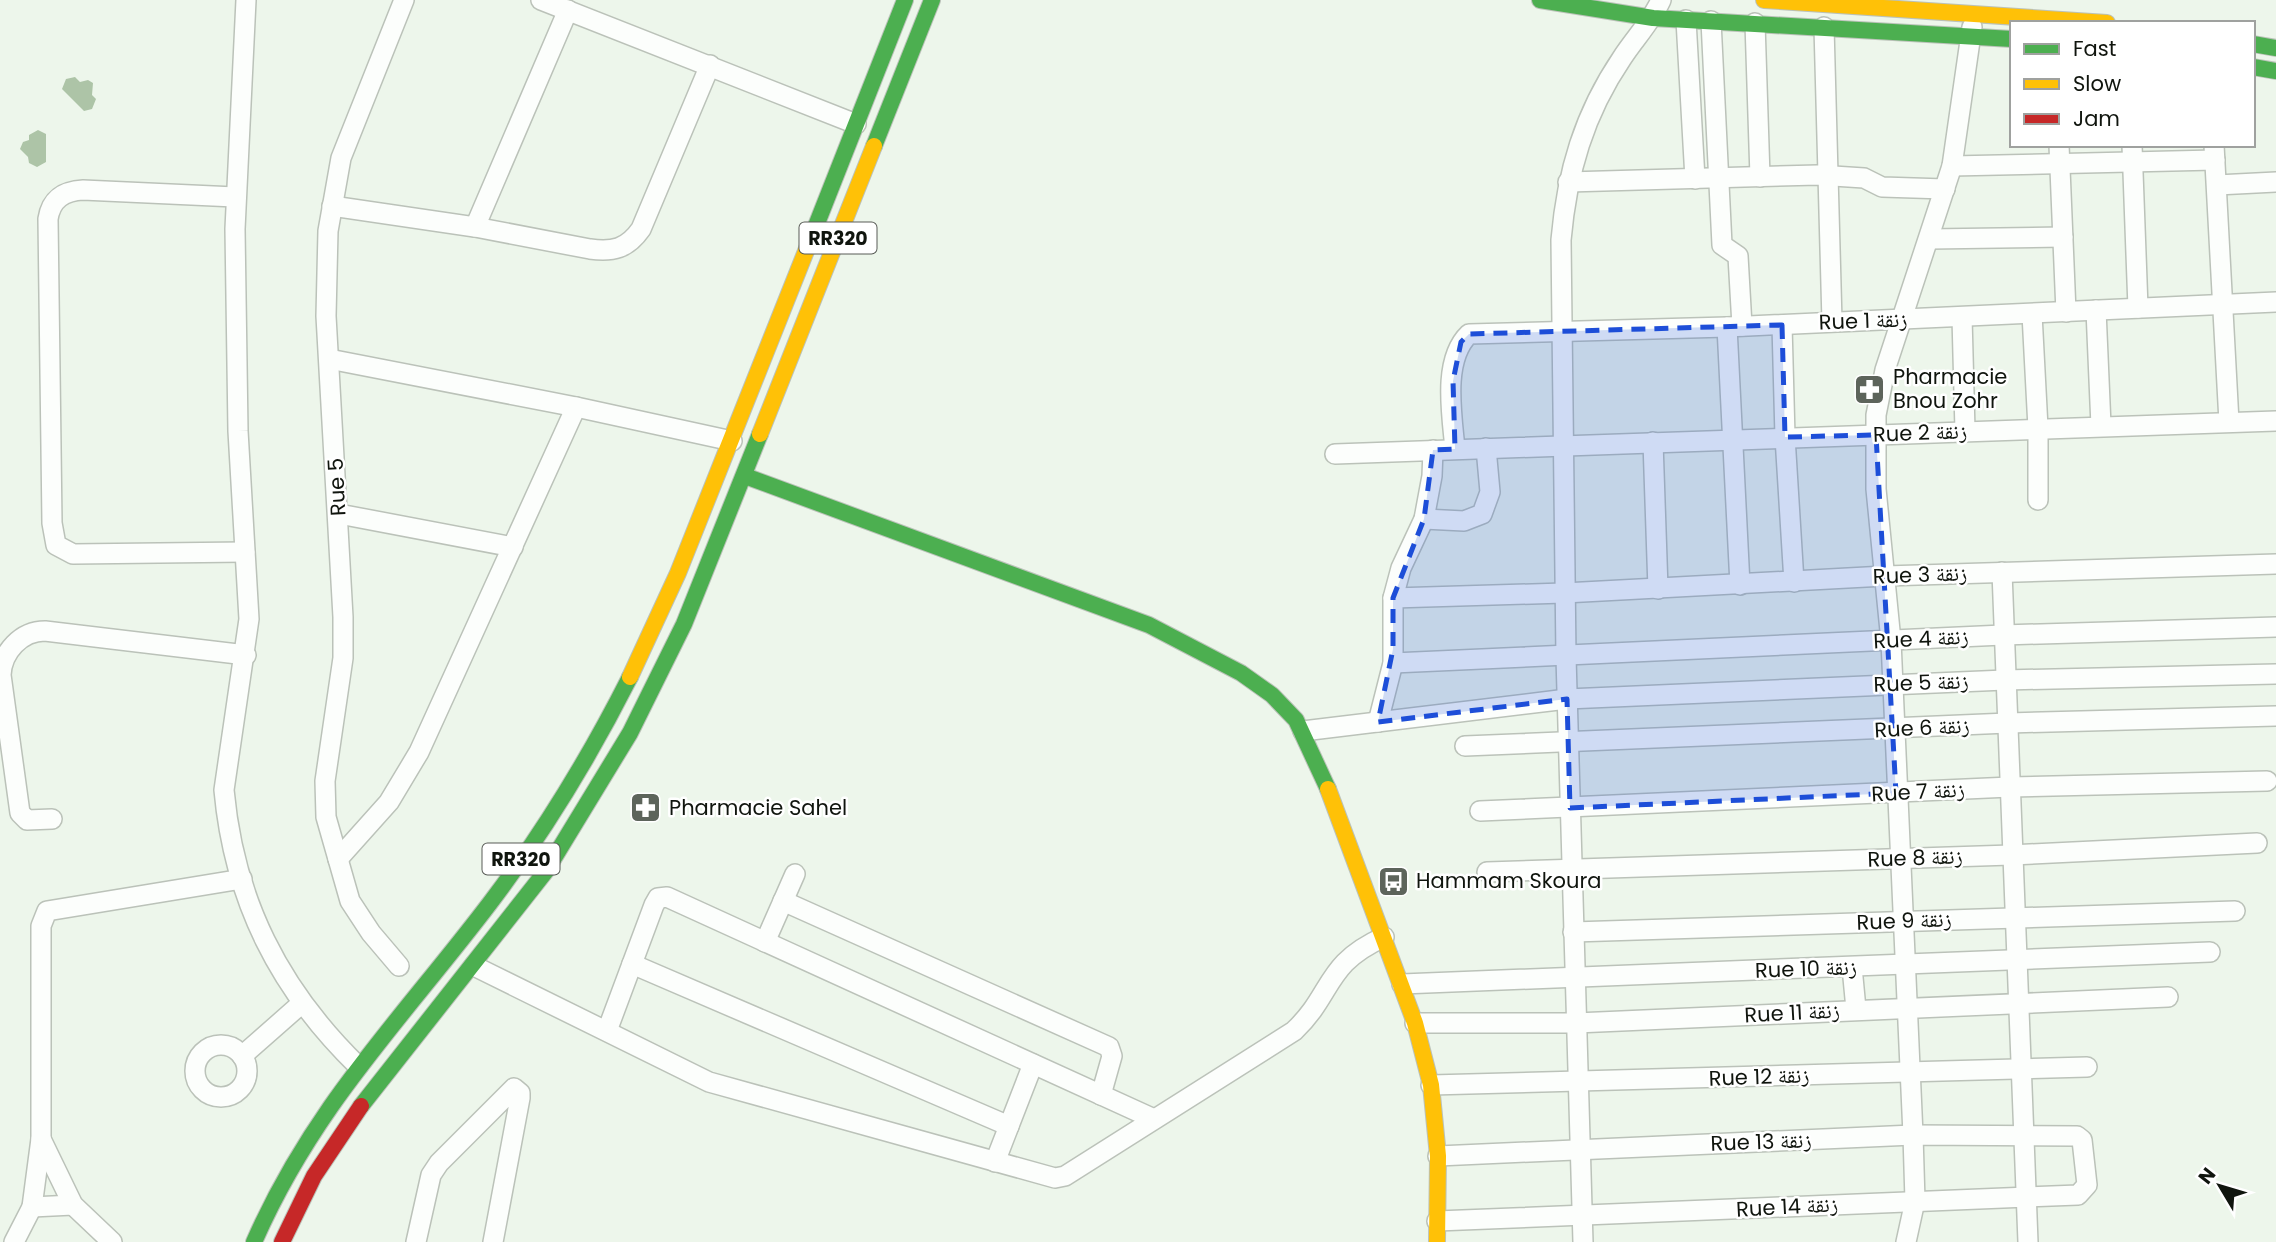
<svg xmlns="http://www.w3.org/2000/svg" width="2276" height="1242" font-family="Poppins,'Noto Naskh Arabic',sans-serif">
<rect width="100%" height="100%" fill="#edf6eb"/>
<g fill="#adc4a7">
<path d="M75 77 80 82 88 80 93 83 92 95 96 99 92 109 84 111 62 89 66 79Z"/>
<path d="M38 130 46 134V162L37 167 29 163 28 157 20 149 23 142 29 140V135Z"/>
</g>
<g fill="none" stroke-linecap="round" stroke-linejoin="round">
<defs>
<g id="street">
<path d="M246 0 235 229 238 431 249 619 224 790C234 900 279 989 358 1066"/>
<path d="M541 0 856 124"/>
<path d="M1686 20 1695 179"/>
<path d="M1711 21 1722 245 1738 256 1742 326"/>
<path d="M1755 23 1760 177"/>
<path d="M1824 27 1832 322"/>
<path d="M2059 145 2066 312"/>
<path d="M2132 145 2138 308"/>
<path d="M2214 145 2229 422"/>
<path d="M1952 166 2215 160"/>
<path d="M1568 182 1818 175 1864 178 1882 187 1945 189"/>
<path d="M2217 185 2276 182"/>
<path d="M235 197 83 190C64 191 51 199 48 219L52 523 56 545 73 554 245 552"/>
<path d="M332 206 475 227 590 249C613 252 627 249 641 229L710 65"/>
<path d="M475 227 568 10"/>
<path d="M1930 239 2063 237"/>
<path d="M2096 310 2101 426"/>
<path d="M2032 314 2038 428V500"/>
<path d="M1962 317 1965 431"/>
<path d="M1782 325 1785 437 1794 582"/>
<path d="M1727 327 1740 585"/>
<path d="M329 359 576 407 732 441"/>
<path d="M1653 442 1658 589"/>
<path d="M1455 449C1452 415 1442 360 1469 334L1727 327 2276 302"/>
<path d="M1335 454 2276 421"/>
<path d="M339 514 513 547"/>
<path d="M1424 519 1464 521 1482 514 1490 492 1486 448"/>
<path d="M2002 572 2028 1242"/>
<path d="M1393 598 1564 593 1885 576 2276 564"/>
<path d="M1393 663 2003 635 2276 627"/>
<path d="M1378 722 1393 663V598L1401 568 1424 519 1432 476 1433 450"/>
<path d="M1303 731 1567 699 2005 680 2276 674"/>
<path d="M1465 746 2008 723 2276 716"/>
<path d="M1480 811 2010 787 2267 781"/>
<path d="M52 819 27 820 20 813 1 675C2 652 21 631 45 631L246 655"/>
<path d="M338 859 389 802 419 752 576 407"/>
<path d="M1487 872 2011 855 2257 843"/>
<path d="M783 901 1109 1047 1112 1056 1101 1095"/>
<path d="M1573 932 2235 911"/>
<path d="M765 942 795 874"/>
<path d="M632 964 1009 1126"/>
<path d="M399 966 371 933 350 901 326 817 325 781 343 658V617L326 316 328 231 341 158 404 0"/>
<path d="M474 966 709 1082 1055 1178 1065 1176 1294 1031C1334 993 1324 964 1384 937"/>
<path d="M1852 967 1856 1009"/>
<path d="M1402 984 2210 952"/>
<path d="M1415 1023H1576L2168 997"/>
<path d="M607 1031 654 905 658 898 667 897 1154 1119"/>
<circle cx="221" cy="1071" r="26"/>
<path d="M242 1056 301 1004"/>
<path d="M1431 1085 2087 1067"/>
<path d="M41 1139 73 1205 112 1242"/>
<path d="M995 1162 1033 1064"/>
<path d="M32 1207 73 1205"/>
<path d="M1437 1221 2078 1195 2087 1185 2082 1140 2077 1136 1913 1135 1438 1156"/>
<path d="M14 1242 32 1207 41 1139V926L47 911 242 879"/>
<path d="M416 1242 431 1175 439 1163 514 1088 520 1093V1098L493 1242"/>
<path d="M1583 1242 1566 657 1561 240C1567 172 1584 114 1622 58 1635 38 1651 22 1661 0"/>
<path d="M1906 1242 1915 1201 1913 1135 1891 641 1876 489V415L1885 370 1952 166 1972 27"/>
</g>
<g id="fast">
<path d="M1540 0 1653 18 2012 39"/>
<path d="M2253 44 2276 48"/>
<path d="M2253 67 2276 71"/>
<path d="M874 146 932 0"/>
<path d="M810 241 905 0"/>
<path d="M745 476 1149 625 1241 673 1272 695 1296 720 1328 789"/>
<path d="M361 1106 546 871 630 733 684 624 760 434"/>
<path d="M254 1242C314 1105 402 1019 490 903 544 832 590 756 630 677"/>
</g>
<g id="slow">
<path d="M1764 0 2107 23"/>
<path d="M760 434 874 146"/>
<path d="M630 677 678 573 810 241"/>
<path d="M1328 789 1415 1023 1431 1085 1438 1156 1437 1242"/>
</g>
<path id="jam" d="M282 1242 314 1176 361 1106"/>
</defs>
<use href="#street" stroke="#bbc2b9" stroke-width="22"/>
<use href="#fast" stroke="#bbc2b9" stroke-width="18"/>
<use href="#slow" stroke="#bbc2b9" stroke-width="18"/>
<use href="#jam" stroke="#bbc2b9" stroke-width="18"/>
<use href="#street" stroke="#fcfefc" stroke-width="19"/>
<use href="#fast" stroke="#4caf50" stroke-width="16"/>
<use href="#slow" stroke="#ffc107" stroke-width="16"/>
<use href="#jam" stroke="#c62828" stroke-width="16"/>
</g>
<path fill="#1d4ed8" fill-opacity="0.2" stroke="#1d4ed8" stroke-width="5" stroke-dasharray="14 9" stroke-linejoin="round" d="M1782 325 1785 437 1876 435 1896 793 1570 808 1567 699 1378 722 1393 649V598L1424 519 1433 450 1455 449 1453 381 1461 342 1469 334Z"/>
<defs>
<symbol id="pharmacy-square" viewBox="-11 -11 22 22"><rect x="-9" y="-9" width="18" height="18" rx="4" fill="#5d645b" stroke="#fff"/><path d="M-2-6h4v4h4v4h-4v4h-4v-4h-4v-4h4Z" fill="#fff"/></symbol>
<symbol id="bus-square" viewBox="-11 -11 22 22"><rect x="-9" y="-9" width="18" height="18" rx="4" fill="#5d645b" stroke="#fff"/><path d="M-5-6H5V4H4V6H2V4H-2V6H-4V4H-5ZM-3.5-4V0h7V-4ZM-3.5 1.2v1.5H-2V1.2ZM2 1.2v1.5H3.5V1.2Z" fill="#fff"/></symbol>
</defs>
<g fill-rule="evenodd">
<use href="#pharmacy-square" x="1852" y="372" width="35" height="35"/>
<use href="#pharmacy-square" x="628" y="790" width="35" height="35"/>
<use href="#bus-square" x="1376" y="864" width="35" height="35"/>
</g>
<g text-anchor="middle" stroke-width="5" stroke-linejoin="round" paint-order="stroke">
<g fill="#fff" stroke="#585b56" stroke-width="2">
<rect x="799.5" y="222.5" width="77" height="31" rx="5"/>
<rect x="482.5" y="843.5" width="77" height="31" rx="5"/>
</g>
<g font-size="19" font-weight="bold" fill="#10150e">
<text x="838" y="245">RR320</text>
<text x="521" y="866">RR320</text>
</g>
<g font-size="21" fill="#10150e" stroke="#fff">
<text transform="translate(1863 321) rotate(-2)" y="7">Rue 1 زنقة</text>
<text transform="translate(1920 433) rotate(-2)" y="7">Rue 2 زنقة</text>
<text transform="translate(337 487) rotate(-93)" y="7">Rue 5</text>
<text transform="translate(1920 575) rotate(-2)" y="7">Rue 3 زنقة</text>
<text transform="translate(1921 639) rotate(-3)" y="7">Rue 4 زنقة</text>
<text transform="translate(1921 683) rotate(-2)" y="7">Rue 5 زنقة</text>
<text transform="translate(1922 728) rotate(-3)" y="7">Rue 6 زنقة</text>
<text transform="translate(1918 792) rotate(-3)" y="7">Rue 7 زنقة</text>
<text transform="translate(1915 858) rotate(-2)" y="7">Rue 8 زنقة</text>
<text transform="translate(1904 921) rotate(-2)" y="7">Rue 9 زنقة</text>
<text transform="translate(1806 969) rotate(-2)" y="7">Rue 10 زنقة</text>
<text transform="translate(1792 1013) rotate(-3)" y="7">Rue 11 زنقة</text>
<text transform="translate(1759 1077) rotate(-2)" y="7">Rue 12 زنقة</text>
<text transform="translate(1761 1142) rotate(-2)" y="7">Rue 13 زنقة</text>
<text transform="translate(1787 1207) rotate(-3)" y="7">Rue 14 زنقة</text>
</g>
<g font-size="21" fill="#10150e" stroke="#fff" text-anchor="start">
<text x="1893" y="384">Pharmacie<tspan x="1893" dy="24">Bnou Zohr</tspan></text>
<text x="669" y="815">Pharmacie Sahel</text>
<text x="1416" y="888">Hammam Skoura</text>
</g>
</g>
<rect x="2010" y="21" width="245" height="126" fill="#ffffff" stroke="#9fa19f" stroke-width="2"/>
<rect x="2024" y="44" width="35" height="10" fill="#4caf50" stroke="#9fa19f" stroke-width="2"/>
<text x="2073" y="56" font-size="21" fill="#10150e">Fast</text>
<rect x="2024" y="79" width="35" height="10" fill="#ffc107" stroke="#9fa19f" stroke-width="2"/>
<text x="2073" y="91" font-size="21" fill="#10150e">Slow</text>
<rect x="2024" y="114" width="35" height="10" fill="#c62828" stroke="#9fa19f" stroke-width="2"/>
<text x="2073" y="126" font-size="21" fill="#10150e">Jam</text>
<g transform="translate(2220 1186) rotate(308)" stroke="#ffffff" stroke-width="5" paint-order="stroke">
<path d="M0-5L12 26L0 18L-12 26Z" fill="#10150e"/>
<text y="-10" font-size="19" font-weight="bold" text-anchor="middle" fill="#10150e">N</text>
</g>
</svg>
